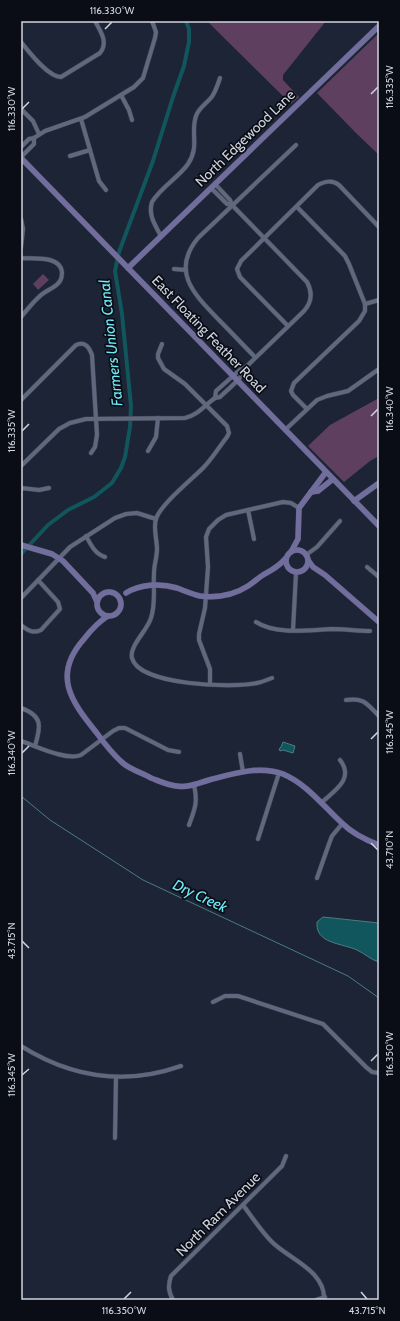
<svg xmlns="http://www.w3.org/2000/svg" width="400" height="1321" font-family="Cabin,sans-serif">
<rect width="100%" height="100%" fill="#1c2435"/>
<g fill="#5f3f60">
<path d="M207 21H326L283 75V80L299 97 291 104Z"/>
<path d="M379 33V155L356 133 317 93Z"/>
<path d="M43 274 49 280 38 290 33 284Z"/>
<path d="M379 398V456L370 461 344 482 308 446 330 425Z"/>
</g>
<g fill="#11565c" stroke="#4a7c83">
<path d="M283 742 295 746 293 753 283 750 280 751 279 749 281 747Z"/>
<path d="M323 917 379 923V962C371 960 364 953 357 950 342 943 315 944 317 922Z"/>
</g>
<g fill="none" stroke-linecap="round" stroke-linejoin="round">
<path stroke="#4a7c83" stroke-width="1" d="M21 796 50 820 143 880 348 976 379 998"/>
<path stroke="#11565c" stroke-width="4" d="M21 554 48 525 68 510 94 497 112 483 121 468 125 457 130 427 131 406 122 314 115 271 119 252 153 161 173 97 184 66 189 42V29L186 21"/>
<defs>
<g id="street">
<path d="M21 42C29 52 48 77 61 77L100 53C109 42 100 31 95 21"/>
<path d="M121 95 129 110 132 120"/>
<path d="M21 109 33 121 39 134"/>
<path d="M81 119 99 181 106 190"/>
<path d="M34 138 45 131 85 117 134 87 143 78 155 38 156 32 152 21"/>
<path d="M21 147 29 139 34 138V144L21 157"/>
<path d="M70 156 90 150"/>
<path d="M211 188 227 204 232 205 230 200 215 184"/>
<path d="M232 205 307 282C313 293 312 302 304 311L246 367"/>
<path d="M297 207 345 256 349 264 365 304"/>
<path d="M21 219 23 229 21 247"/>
<path d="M161 236C155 225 148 215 152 202 161 187 178 178 188 164 200 146 190 133 196 116 199 107 208 103 213 95 216 90 218 84 220 78"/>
<path d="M21 258C33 259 60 255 62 272 62 275 62 278 60 281 56 288 46 290 40 296 33 302 27 310 21 317"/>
<path d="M174 269 186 270"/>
<path d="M288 326 240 277 237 269 241 261 318 185C326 181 332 180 339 185L379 227"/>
<path d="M162 344 158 354V358L164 369 185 384 227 426 229 433 227 437C219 447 212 459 203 468 191 480 160 505 156 519 153 528 157 540 157 549 157 557 154 565 154 573 153 588 156 603 151 618 147 631 129 646 132 658 139 686 234 688 257 683 262 682 267 680 272 678"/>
<path d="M255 357C243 345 231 332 219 320 195 295 170 272 198 238L296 145"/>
<path d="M246 367C245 376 227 390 220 397L215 398 216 391 242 368Z"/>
<path d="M21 400 76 345C85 341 89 347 92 355L97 435 95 447 91 453"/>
<path d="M307 409 293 395 291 391 294 383 359 321 365 311V304L379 300"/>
<path d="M285 430 317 400 327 396 348 391 379 369"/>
<path d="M148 451 156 437 158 418"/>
<path d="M21 466 59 429 70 423 86 419 185 418C198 415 205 405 215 398"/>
<path d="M21 488 39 490 49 488"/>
<path d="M248 510 254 539"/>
<path d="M86 536C91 545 95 554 105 557"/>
<path d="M306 555 317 547 340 521"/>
<path d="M367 567 379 577"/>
<path d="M21 598 70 547 115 518 126 514 137 513 156 519"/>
<path d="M256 622C276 635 309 630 332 629 345 629 357 631 370 631"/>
<path d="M21 625C27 630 33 634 41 630L60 609 58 602 38 580"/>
<path d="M293 630 296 573"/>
<path d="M210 684V669L199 640V634L205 608 208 567 206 537 209 529 218 520 226 515 283 502 291 503 299 508"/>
<path d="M346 700C365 698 366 703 379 716"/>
<path d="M21 708C43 716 41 726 35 746"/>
<path d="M21 741C36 746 66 761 81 755L113 731 119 728H125L168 750 179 752"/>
<path d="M240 754 243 772"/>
<path d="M321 803C334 791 355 779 340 760"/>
<path d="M189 825C195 808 198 803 194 785"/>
<path d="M258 839 279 773"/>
<path d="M317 878 330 841 332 836 342 824"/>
<path d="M213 1002 225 996H238L323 1024 366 1067 372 1072 379 1073"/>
<path d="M21 1046C72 1078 124 1086 181 1066"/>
<path d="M115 1138 116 1077"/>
<path d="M243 1205C252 1217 261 1231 272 1242 289 1259 326 1271 324 1300"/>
<path d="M173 1300C168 1291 168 1285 171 1276L282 1166 286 1156"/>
<path d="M316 1300 325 1297"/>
</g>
<g id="secondary">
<path d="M21 158 379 526"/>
<path d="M128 268 379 26"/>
<path d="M311 492 318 491 333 479"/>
<path d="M354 501 379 483"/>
<path d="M21 545 52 554 63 561 93 593 97 602"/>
<circle cx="297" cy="561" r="11"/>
<path d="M291 552 298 539 299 508 326 472"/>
<path d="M308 560 313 567 325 575 379 622"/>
<circle cx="109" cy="604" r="12"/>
<path d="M126 593C140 584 160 583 177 588 185 591 192 594 200 596 217 598 234 595 248 586 253 583 258 578 263 575 272 570 278 567 285 559"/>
<path d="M108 616C98 622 91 630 84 639 52 675 71 701 96 732 104 743 113 755 124 764 132 770 142 773 151 778 159 781 167 785 176 786 188 788 198 783 209 780 232 774 259 765 283 774 307 784 324 807 343 824 353 834 366 840 379 845"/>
</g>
</defs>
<use href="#street" stroke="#3b414f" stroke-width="5"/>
<use href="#secondary" stroke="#3b414f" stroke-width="6"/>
<use href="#street" stroke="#5f687c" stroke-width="4"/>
<use href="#secondary" stroke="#716d9c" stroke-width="5.5"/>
</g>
<path fill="none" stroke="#cfd4df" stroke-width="1.5" d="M105 29 112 22M371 94 378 87M22 109 29 102M371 416 378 409M22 431 29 424M371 739 378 732M22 753 29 746M371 843 378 850M22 941 29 948M371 1061 378 1054M22 1075 29 1069M361 1292 367 1299M124 1299 131 1292"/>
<g text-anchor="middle" stroke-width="3.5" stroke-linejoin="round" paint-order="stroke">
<g font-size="14" fill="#cfd4df" stroke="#0a0d15">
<text transform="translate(245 138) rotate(-44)" y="5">North Edgewood Lane</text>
<text transform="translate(209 334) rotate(46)" y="5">East Floating Feather Road</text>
<text transform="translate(218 1214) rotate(-45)" y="5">North Ram Avenue</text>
</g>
<g font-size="15" font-style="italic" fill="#70ebf9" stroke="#0a0d15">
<text transform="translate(111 343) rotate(-96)" y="5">Farmers Union Canal</text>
<text transform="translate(200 896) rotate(25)" y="5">Dry Creek</text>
</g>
</g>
<rect width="400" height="1321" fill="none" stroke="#0a0d15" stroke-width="44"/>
<rect x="22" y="22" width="356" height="1277" fill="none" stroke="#cfd4df" stroke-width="1.5"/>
<g font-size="10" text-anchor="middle" fill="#cfd4df">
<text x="112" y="14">116.330°W</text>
<text transform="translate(389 87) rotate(-90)" y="4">116.335°W</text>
<text transform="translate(11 109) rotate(-90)" y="4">116.330°W</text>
<text transform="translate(389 409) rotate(-90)" y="4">116.340°W</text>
<text transform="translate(11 431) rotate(-90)" y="4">116.335°W</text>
<text transform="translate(389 732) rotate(-90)" y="4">116.345°W</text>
<text transform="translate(11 753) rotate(-90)" y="4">116.340°W</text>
<text transform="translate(389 850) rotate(-90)" y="4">43.710°N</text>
<text transform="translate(11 941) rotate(-90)" y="4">43.715°N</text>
<text transform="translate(389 1054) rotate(-90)" y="4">116.350°W</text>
<text transform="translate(11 1075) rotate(-90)" y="4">116.345°W</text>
<text x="124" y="1314">116.350°W</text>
<text x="367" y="1314">43.715°N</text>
</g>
</svg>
